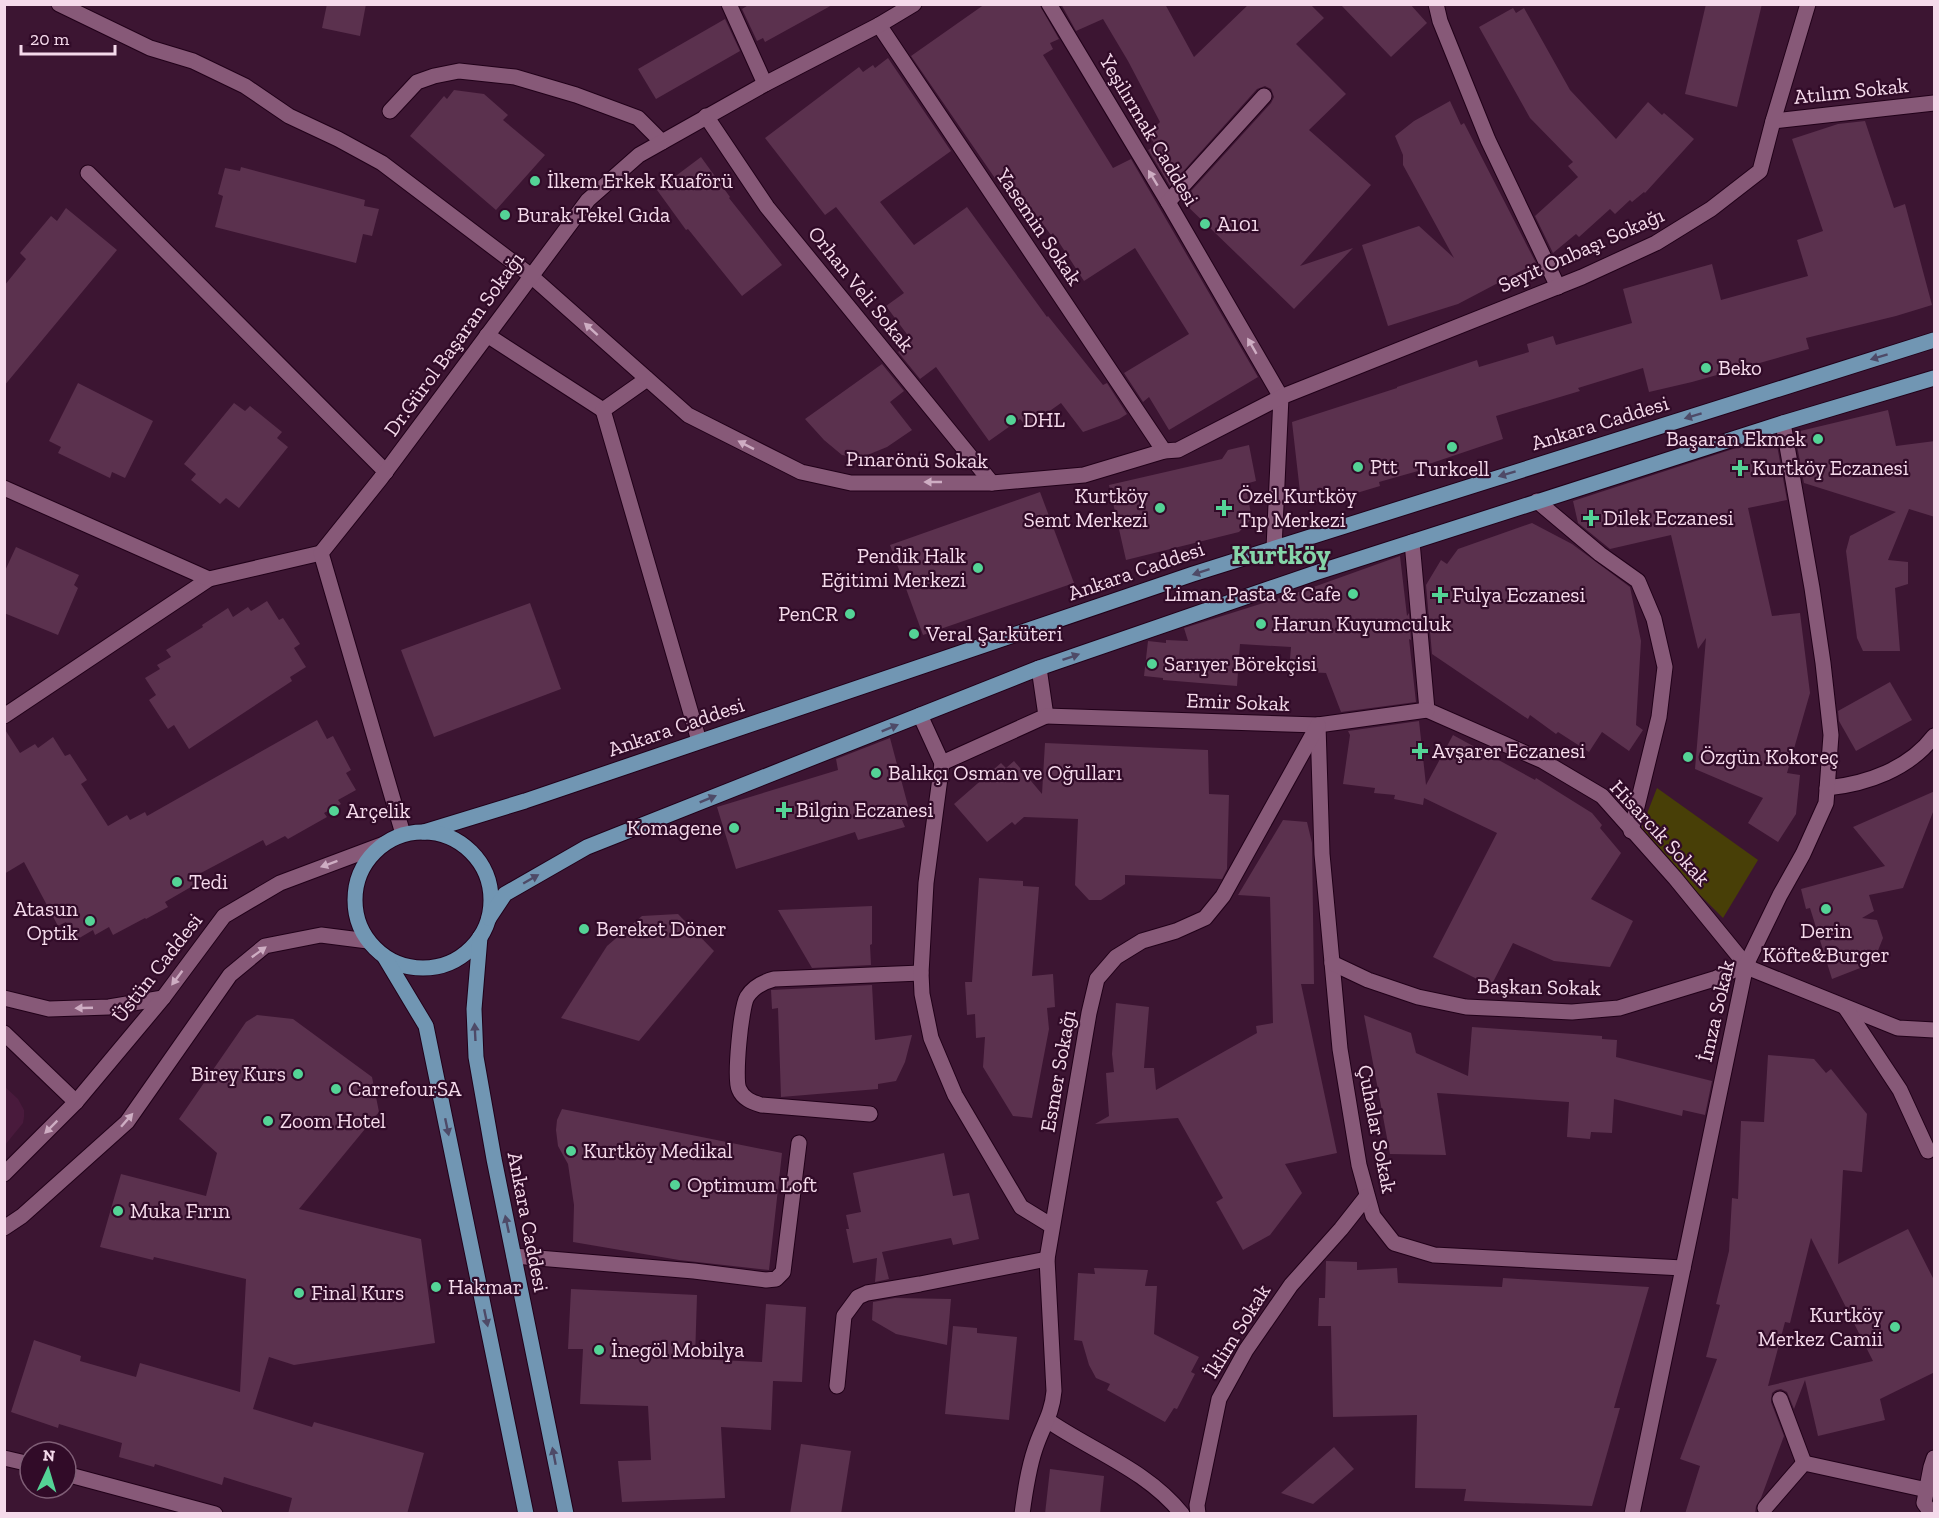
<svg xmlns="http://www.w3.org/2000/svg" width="1939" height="1518" font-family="'Zilla Slab',serif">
<rect width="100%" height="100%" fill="#3c1532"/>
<path fill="#491a3c" d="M4 1086 18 1099 24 1110V1117L23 1123 5 1145Z"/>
<path fill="#483f07" d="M1657 788 1758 860 1723 918 1639 834Z"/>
<g fill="#5b314e" fill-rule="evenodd">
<path d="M327 4H366L360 36 322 28Z"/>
<path d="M750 4H834L765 42 763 38 757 41 742 9Z"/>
<path d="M985 4H1039L1059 39 1050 43 1053 49 1043 55 1113 168 1131 159 1258 377 1169 430 1149 397 1143 402 1124 373 1189 334 1135 248 1084 281 1053 233 1051 235 1010 180 1001 187 911 56Z"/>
<path d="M1061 4H1165L1194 57 1249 4H1310L1324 18 1296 44 1346 94 1309 130 1371 185 1300 266 1353 248 1294 309 1182 201 1271 103 1274 97 1271 89 1265 86 1257 89 1170 186 1148 150 1156 146 1148 134 1160 122 1128 61 1103 19 1076 31Z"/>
<path d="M1340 4H1410L1427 23 1391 57Z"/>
<path d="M1706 4H1762L1737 107 1685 94Z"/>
<path d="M1513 8 1516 13 1524 8 1570 90 1616 139 1648 102 1662 115 1664 113 1694 139 1645 193 1644 192 1632 202 1630 200 1615 214 1610 209 1579 237 1576 234 1553 253 1535 216 1578 177 1568 166 1573 162 1530 118 1479 27Z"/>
<path d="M725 19 740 51 656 99 638 69Z"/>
<path d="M888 58 951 151 880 202 914 245 967 207 1047 317 1048 316 1103 385 1107 383 1127 414 1119 419 1083 432 1061 403 1027 427 1020 419 989 441 936 367 920 379 898 352 912 341 886 306 904 293 836 207 825 215 765 138 859 67 863 72 873 65 875 68Z"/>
<path d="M454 90 484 94 508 115 503 120 545 155 496 210 410 136 444 96 447 99Z"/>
<path d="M1450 101 1461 125 1464 123 1536 263 1458 304 1388 326 1362 245 1419 226 1454 258 1403 165V155L1395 136 1414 121Z"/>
<path d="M1865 121 1894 208 1905 204 1932 305 1896 316 1806 338 1809 349 1692 382 1649 392 1643 368 1578 388 1580 391 1496 416 1503 439 1417 468 1418 471 1379 482 1380 486 1320 504 1300 492 1292 422 1397 388V387L1477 360 1479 367 1529 352 1527 344 1553 336 1556 345 1632 323 1623 289 1665 277 1712 264 1721 300 1808 276 1797 240 1823 231 1792 139 1838 124Z"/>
<path d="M701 157 730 197 729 198 782 265 742 296 688 229 686 230 657 190Z"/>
<path d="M241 167 365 200 364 206 379 209 372 236 363 234 356 263 215 227 223 196 218 194 225 168 240 171Z"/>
<path d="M66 208 117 250 4 386V286L26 259 20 253 51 216 57 221Z"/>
<path d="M882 364 904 391 890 402 912 430 887 447 860 458 842 455 824 440 805 419Z"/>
<path d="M78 383 153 421 125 478 112 472 110 478 58 453 61 447 49 441Z"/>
<path d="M234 403 245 411 250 406 282 432 277 438 288 447 239 508 226 498 220 504 191 480 196 474 184 464Z"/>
<path d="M1888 410 1896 446 1935 441V517L1909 509 1888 560 1908 562V584L1895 588 1900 651H1863L1857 638 1846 551 1850 536 1896 512 1804 483 1795 435 1796 432Z"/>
<path d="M1776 440 1787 500 1748 508 1772 616 1800 613 1810 693 1787 773 1800 775 1796 814 1778 842 1748 823 1763 798 1695 769 1706 638 1698 649 1671 535 1610 549 1578 523 1573 501 1736 448Z"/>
<path d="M1249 445 1256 481 1245 484 1252 518 1239 532 1126 560 1109 485 1222 459 1228 450Z"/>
<path d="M1040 492 1074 583 923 635 890 545Z"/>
<path d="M1532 523 1572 544 1630 587 1641 641 1636 725 1643 730 1629 751 1602 732 1589 752 1558 732 1556 734 1530 715 1528 719 1432 654 1426 585 1441 560 1447 564 1458 549Z"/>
<path d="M16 547 79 575 74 585 78 588 58 635 4 613V573Z"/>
<path d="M1400 556 1407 616 1409 613 1411 640 1409 639 1416 702 1341 712 1326 673 1289 671 1291 647 1240 644 1237 686 1163 680V678L1144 676 1148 641 1166 643V640L1188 641 1184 628 1308 589Z"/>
<path d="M267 601 279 620 283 618 300 644 294 648 306 667 290 677 292 681 189 749 174 725 168 729 149 700 156 695 145 678 160 669 157 665 171 657 166 650 203 627 202 625 228 608 233 617 248 607 251 611Z"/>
<path d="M530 603 561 689 434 737 401 650Z"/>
<path d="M1890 682 1912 720 1856 751 1839 721 1838 711Z"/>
<path d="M317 720 327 739 333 736 351 770 346 773 356 790 338 800 341 804 324 813 327 817 288 839 285 836 266 846 263 840 199 874 203 880 165 902 168 907 146 919 145 918 113 935 109 927 95 935 93 930 76 940 66 922 58 926 24 862 4 874V728L20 753 35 744 38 748 53 737 65 756 70 754 87 780 81 784 108 826 127 815 130 820 145 812 147 816Z"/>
<path d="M1419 721 1426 785 1453 735 1535 780 1536 778 1592 813 1602 825 1600 828 1621 853 1591 899 1633 921 1610 967 1554 961 1513 943 1491 986 1433 957 1497 833 1424 798 1423 805 1394 799 1395 795 1374 793 1375 788 1343 784 1350 735 1348 731Z"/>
<path d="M890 738 911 817 902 820 905 827 858 840 855 832 736 869 717 807 838 770 836 759Z"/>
<path d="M1045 743 1208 750 1209 794 1229 795 1227 869 1222 879 1125 875V884L1101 900H1089L1075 885 1078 819 1024 817 1015 825 1012 822 987 842 954 804 1001 763 1006 768 1014 761 1042 794Z"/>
<path d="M1935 791V807L1903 888 1869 895 1874 911 1862 918 1877 920 1883 938 1873 963 1832 979 1810 908 1806 909 1801 889 1885 866 1853 827Z"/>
<path d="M1283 820 1307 822 1312 843 1314 984H1301L1337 1153 1285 1164 1302 1193 1270 1235 1243 1250 1216 1202 1223 1198 1178 1118 1095 1124 1109 1116 1106 1073 1114 1072 1112 1054 1116 1003 1149 1007 1144 1068H1154L1156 1090 1257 1033 1256 1026 1273 1023 1270 897 1238 895Z"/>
<path d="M979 878 1023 881V886L1039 887 1032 976 1053 974 1055 1007 1047 1008 1049 1029 1032 1118 1013 1116 983 1067 985 1037 976 1038 975 1014 967 1015 965 982H972Z"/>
<path d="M872 906V944L870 945 871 965 812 968 778 910Z"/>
<path d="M678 914 714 951 639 1041 561 1018 607 946 642 916Z"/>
<path d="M872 985 875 1040 912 1035 905 1062 896 1081 878 1084V1089L781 1097 778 1008 772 1009 771 990Z"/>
<path d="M257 1015 293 1019 372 1077 379 1112 299 1209 421 1239 435 1343 294 1365 269 1357 253 1409 312 1427 314 1422 424 1453 407 1514H288L292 1498 224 1477 222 1485 155 1464 154 1467 119 1457 122 1443 59 1424 58 1428 11 1412 34 1340 81 1356 80 1361 136 1377 140 1363 240 1392 246 1279 154 1257 153 1260 100 1247 121 1174 206 1196 217 1153 179 1119 246 1022Z"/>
<path d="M1364 1015 1411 1033 1416 1053 1468 1076 1472 1027 1602 1036V1039L1617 1040 1616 1057 1712 1081 1705 1115 1683 1110 1682 1116 1614 1099 1612 1133 1591 1132 1590 1139 1567 1137 1569 1102 1437 1093 1446 1155 1390 1154Z"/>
<path d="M1768 1055 1814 1059 1826 1073 1831 1069 1867 1114 1862 1172 1843 1170 1838 1264 1908 1229 1935 1282V1372L1880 1399 1885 1420 1818 1436 1805 1380 1794 1409 1787 1392 1781 1389 1776 1390 1772 1393 1771 1402 1784 1436 1761 1498 1756 1506 1755 1514H1685L1700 1466 1680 1459 1717 1359 1706 1357 1720 1305 1716 1304 1729 1251 1732 1198 1738 1199 1741 1121 1764 1122ZM1811 1238 1873 1361 1768 1386 1785 1322 1790 1323Z"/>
<path d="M562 1109 782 1153 769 1270 679 1260 573 1242 574 1205 568 1164 558 1146 556 1130 557 1120Z"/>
<path d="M944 1153 953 1196 969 1193 979 1239 953 1245 951 1238 882 1252 889 1279 875 1282 877 1258 853 1263 846 1229H849L846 1215 861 1212 853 1173Z"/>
<path d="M1326 1261 1357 1262V1270L1397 1268 1398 1283 1502 1287 1503 1278 1649 1287 1614 1408H1620L1592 1506 1464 1501 1466 1489 1415 1488 1417 1415 1333 1417 1331 1326H1318L1319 1298H1325Z"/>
<path d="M1094 1268 1148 1270 1145 1286H1157L1154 1334 1199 1357 1191 1372 1195 1374 1177 1409 1174 1408 1165 1422 1107 1390 1110 1384 1096 1378 1089 1365 1082 1341 1074 1340 1078 1273 1095 1274Z"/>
<path d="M571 1289 697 1295 695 1359 762 1362 766 1304 806 1307 802 1382 773 1381 771 1430 721 1427 725 1498 622 1502 618 1461 651 1460 648 1406 580 1404 583 1349H568Z"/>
<path d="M895 1298 951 1299 947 1345 896 1334 872 1320 873 1302Z"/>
<path d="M953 1326 977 1328V1333L1017 1337 1009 1420 945 1414Z"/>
<path d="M801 1444 851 1451 841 1514H790Z"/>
<path d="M1334 1447 1354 1469 1313 1504 1281 1493Z"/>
<path d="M1050 1469 1104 1476 1100 1514H1045Z"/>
</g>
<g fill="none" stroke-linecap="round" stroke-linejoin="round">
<defs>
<g id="service">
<path d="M1436 4 1440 21 1488 140 1558 287"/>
<path d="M390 111 417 82 434 76 459 71 515 77 576 95 638 118 662 142"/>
<path d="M88 173 386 472"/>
<path d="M1537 501 1600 554 1638 581 1654 619 1665 667 1659 717 1631 831"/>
<path d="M4 716 209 579"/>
<path d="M870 1114 761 1105C752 1102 743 1099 739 1089 734 1079 741 1007 747 997 753 987 763 982 774 979L921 973"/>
<path d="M514 1256 694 1271 766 1280 776 1279 783 1272 799 1143"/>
<path d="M837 1386 844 1316 858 1297 867 1293 920 1284 1047 1259"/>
</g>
<g id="pedestrian">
<path d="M59 4 150 48 193 61 245 86 289 116 338 139 382 163 530 275"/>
<path d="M487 335 603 410"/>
<path d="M647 379 603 410 699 741"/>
</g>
<g id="minor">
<path d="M729 4 765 84"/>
<path d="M1049 4 1168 202 1281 397 1274 548"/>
<path d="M879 25 1164 451"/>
<path d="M706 116 767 207 992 483"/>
<path d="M1773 121 1934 103"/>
<path d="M1168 202 1264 96"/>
<path d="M530 275 688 415 801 472 851 483H992L1084 475 1164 451 1178 450 1281 397 1582 277 1656 243 1711 209 1760 171 1773 121 1808 4"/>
<path d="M4 488 209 579 321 553"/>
<path d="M1412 542 1427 710 1543 761 1602 796 1675 878 1746 965 1754 970 1898 1028 1934 1030"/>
<path d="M1039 668 1046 716 942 763 926 883 921 973 922 994 931 1038 955 1095 1021 1207 1052 1226"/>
<path d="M920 715 942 763"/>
<path d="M1046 716 1318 725 1427 710"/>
<path d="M1318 725 1322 854 1340 1049 1359 1165 1373 1216 1394 1243 1434 1255 1683 1268"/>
<path d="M1827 788C1867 784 1909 769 1934 736"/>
<path d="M403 834 321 553 381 478 588 200 639 155 765 84 879 25 914 4"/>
<path d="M1332 963 1368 980 1418 997 1466 1007 1572 1012 1619 1008 1714 979 1746 965"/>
<path d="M4 998 49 1009 109 1007 163 998"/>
<path d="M1845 1007 1900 1090 1928 1151"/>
<path d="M4 1033 76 1102"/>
<path d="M1780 1399 1804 1463"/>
<path d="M1047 1420C1092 1451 1147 1470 1182 1514"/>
<path d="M4 1458 30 1464"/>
<path d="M66 1474 215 1514"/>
<path d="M1765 1508 1804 1463 1927 1490"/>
<path d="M1022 1514C1025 1492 1028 1470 1035 1449 1042 1427 1052 1415 1054 1391L1047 1259 1089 1013 1097 979 1116 957 1142 941 1176 931 1205 918 1223 896 1318 725"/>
<path d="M1198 1514 1197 1505 1219 1399 1246 1350 1291 1285 1341 1229 1367 1196"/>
<path d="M1632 1514 1746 965 1780 895 1803 854 1826 803 1831 735 1823 663 1812 588 1783 423"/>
<path d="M1932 1514 1924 1503 1931 1467 1934 1458"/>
</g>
<g id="tertiary">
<path d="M4 1174 76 1102 163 998 224 916 280 883 384 844"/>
<path d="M4 1228 22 1216 127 1122 230 975 265 946 321 935 368 941"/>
</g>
<g id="primary">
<path d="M424 832 525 801 1193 574 1934 340"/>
<circle cx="423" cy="900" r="68"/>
<path d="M489 918 505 894 587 847 1039 668 1315 573 1783 423 1934 378"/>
<path d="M480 937 474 1009 476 1057 494 1159 566 1514"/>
<path d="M384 956 426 1026 526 1514"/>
</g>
</defs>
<use href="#service" stroke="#210019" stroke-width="17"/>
<use href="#pedestrian" stroke="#210019" stroke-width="17"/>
<use href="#minor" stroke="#210019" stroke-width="17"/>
<use href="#tertiary" stroke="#210019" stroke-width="17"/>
<use href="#primary" stroke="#210019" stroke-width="17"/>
<use href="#service" stroke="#875978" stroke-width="15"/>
<use href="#pedestrian" stroke="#875978" stroke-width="15"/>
<use href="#minor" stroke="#875978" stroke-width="15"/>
<use href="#tertiary" stroke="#875978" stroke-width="15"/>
<use href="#primary" stroke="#7196b3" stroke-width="15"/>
</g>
<defs><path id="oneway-solid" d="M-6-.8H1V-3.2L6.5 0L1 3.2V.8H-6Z" transform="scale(1.5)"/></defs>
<g fill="#ceadc3">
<use href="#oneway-solid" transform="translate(1153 178) rotate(-121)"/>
<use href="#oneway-solid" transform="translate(591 329) rotate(-138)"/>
<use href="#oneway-solid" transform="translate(1252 346) rotate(-120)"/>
<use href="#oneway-solid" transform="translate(746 445) rotate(-153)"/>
<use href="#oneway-solid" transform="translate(933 482) rotate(-180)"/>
<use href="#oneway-solid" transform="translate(329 864) rotate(160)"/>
<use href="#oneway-solid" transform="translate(259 952) rotate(-36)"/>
<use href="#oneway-solid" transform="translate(177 978) rotate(127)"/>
<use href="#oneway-solid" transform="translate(84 1008) rotate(178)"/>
<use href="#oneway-solid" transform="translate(127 1120) rotate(-49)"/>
<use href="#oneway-solid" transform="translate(51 1127) rotate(135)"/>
</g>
<g fill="#4e4a67">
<use href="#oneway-solid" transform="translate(1879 357) rotate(163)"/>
<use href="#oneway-solid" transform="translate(1693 416) rotate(163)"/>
<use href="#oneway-solid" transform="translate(1507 474) rotate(163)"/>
<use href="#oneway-solid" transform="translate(1201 572) rotate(162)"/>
<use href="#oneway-solid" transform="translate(1071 657) rotate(-19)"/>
<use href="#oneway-solid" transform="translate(890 728) rotate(-22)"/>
<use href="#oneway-solid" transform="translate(708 799) rotate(-22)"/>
<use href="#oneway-solid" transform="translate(531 879) rotate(-30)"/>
<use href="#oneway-solid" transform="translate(475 1032) rotate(-93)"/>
<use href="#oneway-solid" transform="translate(447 1127) rotate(78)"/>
<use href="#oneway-solid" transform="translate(507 1224) rotate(-102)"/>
<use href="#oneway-solid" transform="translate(486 1318) rotate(78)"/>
<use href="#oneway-solid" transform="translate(554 1456) rotate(-101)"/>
</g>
<g fill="#54d396" stroke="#310b28" stroke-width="2">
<circle cx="535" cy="181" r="6"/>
<circle cx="505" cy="215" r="6"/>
<circle cx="1205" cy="224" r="6"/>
<circle cx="1706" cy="368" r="6"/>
<circle cx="1011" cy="420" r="6"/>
<circle cx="1818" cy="439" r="6"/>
<circle cx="1452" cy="447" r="6"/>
<circle cx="1358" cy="467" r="6"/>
<path d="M1737 459h6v6h6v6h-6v6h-6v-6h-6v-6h6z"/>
<circle cx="1160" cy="508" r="6"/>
<path d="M1221 499h6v6h6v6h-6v6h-6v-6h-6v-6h6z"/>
<path d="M1588 509h6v6h6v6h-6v6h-6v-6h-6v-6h6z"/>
<circle cx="978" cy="568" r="6"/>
<circle cx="1353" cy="594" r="6"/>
<path d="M1437 586h6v6h6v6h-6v6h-6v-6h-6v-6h6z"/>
<circle cx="850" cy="614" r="6"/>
<circle cx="1261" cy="624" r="6"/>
<circle cx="914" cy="634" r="6"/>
<circle cx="1152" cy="664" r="6"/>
<path d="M1417 742h6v6h6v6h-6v6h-6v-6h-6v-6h6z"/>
<circle cx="1688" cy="757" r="6"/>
<circle cx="876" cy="773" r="6"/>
<path d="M781 801h6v6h6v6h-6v6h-6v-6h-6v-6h6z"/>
<circle cx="334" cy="811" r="6"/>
<circle cx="734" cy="828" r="6"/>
<circle cx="177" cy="882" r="6"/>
<circle cx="1826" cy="909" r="6"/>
<circle cx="90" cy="921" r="6"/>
<circle cx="584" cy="929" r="6"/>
<circle cx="298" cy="1074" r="6"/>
<circle cx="336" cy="1089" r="6"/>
<circle cx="268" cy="1121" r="6"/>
<circle cx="571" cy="1151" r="6"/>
<circle cx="675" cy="1185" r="6"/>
<circle cx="118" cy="1211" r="6"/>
<circle cx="436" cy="1287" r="6"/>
<circle cx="299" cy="1293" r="6"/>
<circle cx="1895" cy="1327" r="6"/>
<circle cx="599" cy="1350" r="6"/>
</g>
<g text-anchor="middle" stroke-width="4.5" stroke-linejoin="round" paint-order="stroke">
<g font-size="21" fill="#f5daeb" stroke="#310b28">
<text transform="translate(1851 91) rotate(-6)" y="7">Atılım Sokak</text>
<text transform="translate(1149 130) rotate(59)" y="7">Yeşilırmak Caddesi</text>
<text transform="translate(1039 227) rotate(56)" y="7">Yasemin Sokak</text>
<text transform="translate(1581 250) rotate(-24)" y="7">Seyit Onbaşı Sokağı</text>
<text transform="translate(861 289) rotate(51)" y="7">Orhan Veli Sokak</text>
<text transform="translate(454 344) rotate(-54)" y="7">Dr.Gürol Başaran Sokağı</text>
<text transform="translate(1600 423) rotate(-17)" y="7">Ankara Caddesi</text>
<text transform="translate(917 460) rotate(1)" y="7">Pınarönü Sokak</text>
<text transform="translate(1136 571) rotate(-19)" y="7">Ankara Caddesi</text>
<text transform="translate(1238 702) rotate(2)" y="7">Emir Sokak</text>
<text transform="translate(676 727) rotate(-19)" y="7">Ankara Caddesi</text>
<text transform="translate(1660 833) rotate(47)" y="7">Hisarcık Sokak</text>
<text transform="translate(157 968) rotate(-52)" y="7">Üstün Caddesi</text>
<text transform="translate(1539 987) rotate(1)" y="7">Başkan Sokak</text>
<text transform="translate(1716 1011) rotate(-77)" y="7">İmza Sokak</text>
<text transform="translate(1058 1071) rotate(-80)" y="7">Esmer Sokağı</text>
<text transform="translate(1377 1129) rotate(79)" y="7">Çuhalar Sokak</text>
<text transform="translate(528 1222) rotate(79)" y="7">Ankara Caddesi</text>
<text transform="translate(1237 1331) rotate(-58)" y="7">İklim Sokak</text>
</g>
<g font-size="21" fill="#f5daeb" stroke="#310b28" text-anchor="start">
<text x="547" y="188">İlkem Erkek Kuaförü</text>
<text x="517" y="222">Burak Tekel Gıda</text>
<text x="1217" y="231">A101</text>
<text x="1718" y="375">Beko</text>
<text x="1023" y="427">DHL</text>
<text x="1806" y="446" text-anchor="end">Başaran Ekmek</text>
<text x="1370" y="474">Ptt</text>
<text x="1752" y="475">Kurtköy Eczanesi</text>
<text x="1452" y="476" text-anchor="middle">Turkcell</text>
<text x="1148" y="503" text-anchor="end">Kurtköy<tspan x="1148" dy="24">Semt Merkezi</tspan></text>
<text x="1238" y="503">Özel Kurtköy<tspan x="1238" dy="24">Tıp Merkezi</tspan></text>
<text x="1603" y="525">Dilek Eczanesi</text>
<text x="966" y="563" text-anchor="end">Pendik Halk<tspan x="966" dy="24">Eğitimi Merkezi</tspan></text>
<text x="1341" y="601" text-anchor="end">Liman Pasta &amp; Cafe</text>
<text x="1452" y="602">Fulya Eczanesi</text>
<text x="838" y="621" text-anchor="end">PenCR</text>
<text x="1273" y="631">Harun Kuyumculuk</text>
<text x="926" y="641">Veral Şarküteri</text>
<text x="1164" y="671">Sarıyer Börekçisi</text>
<text x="1432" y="758">Avşarer Eczanesi</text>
<text x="1700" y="764">Özgün Kokoreç</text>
<text x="888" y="780">Balıkçı Osman ve Oğulları</text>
<text x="796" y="817">Bilgin Eczanesi</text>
<text x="346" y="818">Arçelik</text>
<text x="722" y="835" text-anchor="end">Komagene</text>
<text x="189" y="889">Tedi</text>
<text x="78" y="916" text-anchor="end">Atasun<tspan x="78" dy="24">Optik</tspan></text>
<text x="596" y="936">Bereket Döner</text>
<text x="1826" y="938" text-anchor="middle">Derin<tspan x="1826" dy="24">Köfte&amp;Burger</tspan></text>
<text x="286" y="1081" text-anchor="end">Birey Kurs</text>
<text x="348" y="1096">CarrefourSA</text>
<text x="280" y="1128">Zoom Hotel</text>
<text x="583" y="1158">Kurtköy Medikal</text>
<text x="687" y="1192">Optimum Loft</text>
<text x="130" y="1218">Muka Fırın</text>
<text x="448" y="1294">Hakmar</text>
<text x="311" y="1300">Final Kurs</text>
<text x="1883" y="1322" text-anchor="end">Kurtköy<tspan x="1883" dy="24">Merkez Camii</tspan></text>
<text x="611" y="1357">İnegöl Mobilya</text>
</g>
<g font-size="27" font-weight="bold" fill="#85d4a9" stroke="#310b28">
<text x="1281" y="564">Kurtköy</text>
</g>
</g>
<rect width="1939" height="1518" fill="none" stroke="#f5daeb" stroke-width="12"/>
<g transform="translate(48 1470) rotate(4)"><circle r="28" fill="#310b28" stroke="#7f5e76" stroke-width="1.5"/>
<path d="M0-4.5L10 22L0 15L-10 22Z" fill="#54d396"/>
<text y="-9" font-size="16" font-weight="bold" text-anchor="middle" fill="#f5daeb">N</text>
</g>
<path d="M21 45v9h94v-9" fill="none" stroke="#f5daeb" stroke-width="3"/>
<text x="30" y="45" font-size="18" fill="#f5daeb" stroke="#310b28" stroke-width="4.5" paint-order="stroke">20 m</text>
</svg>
